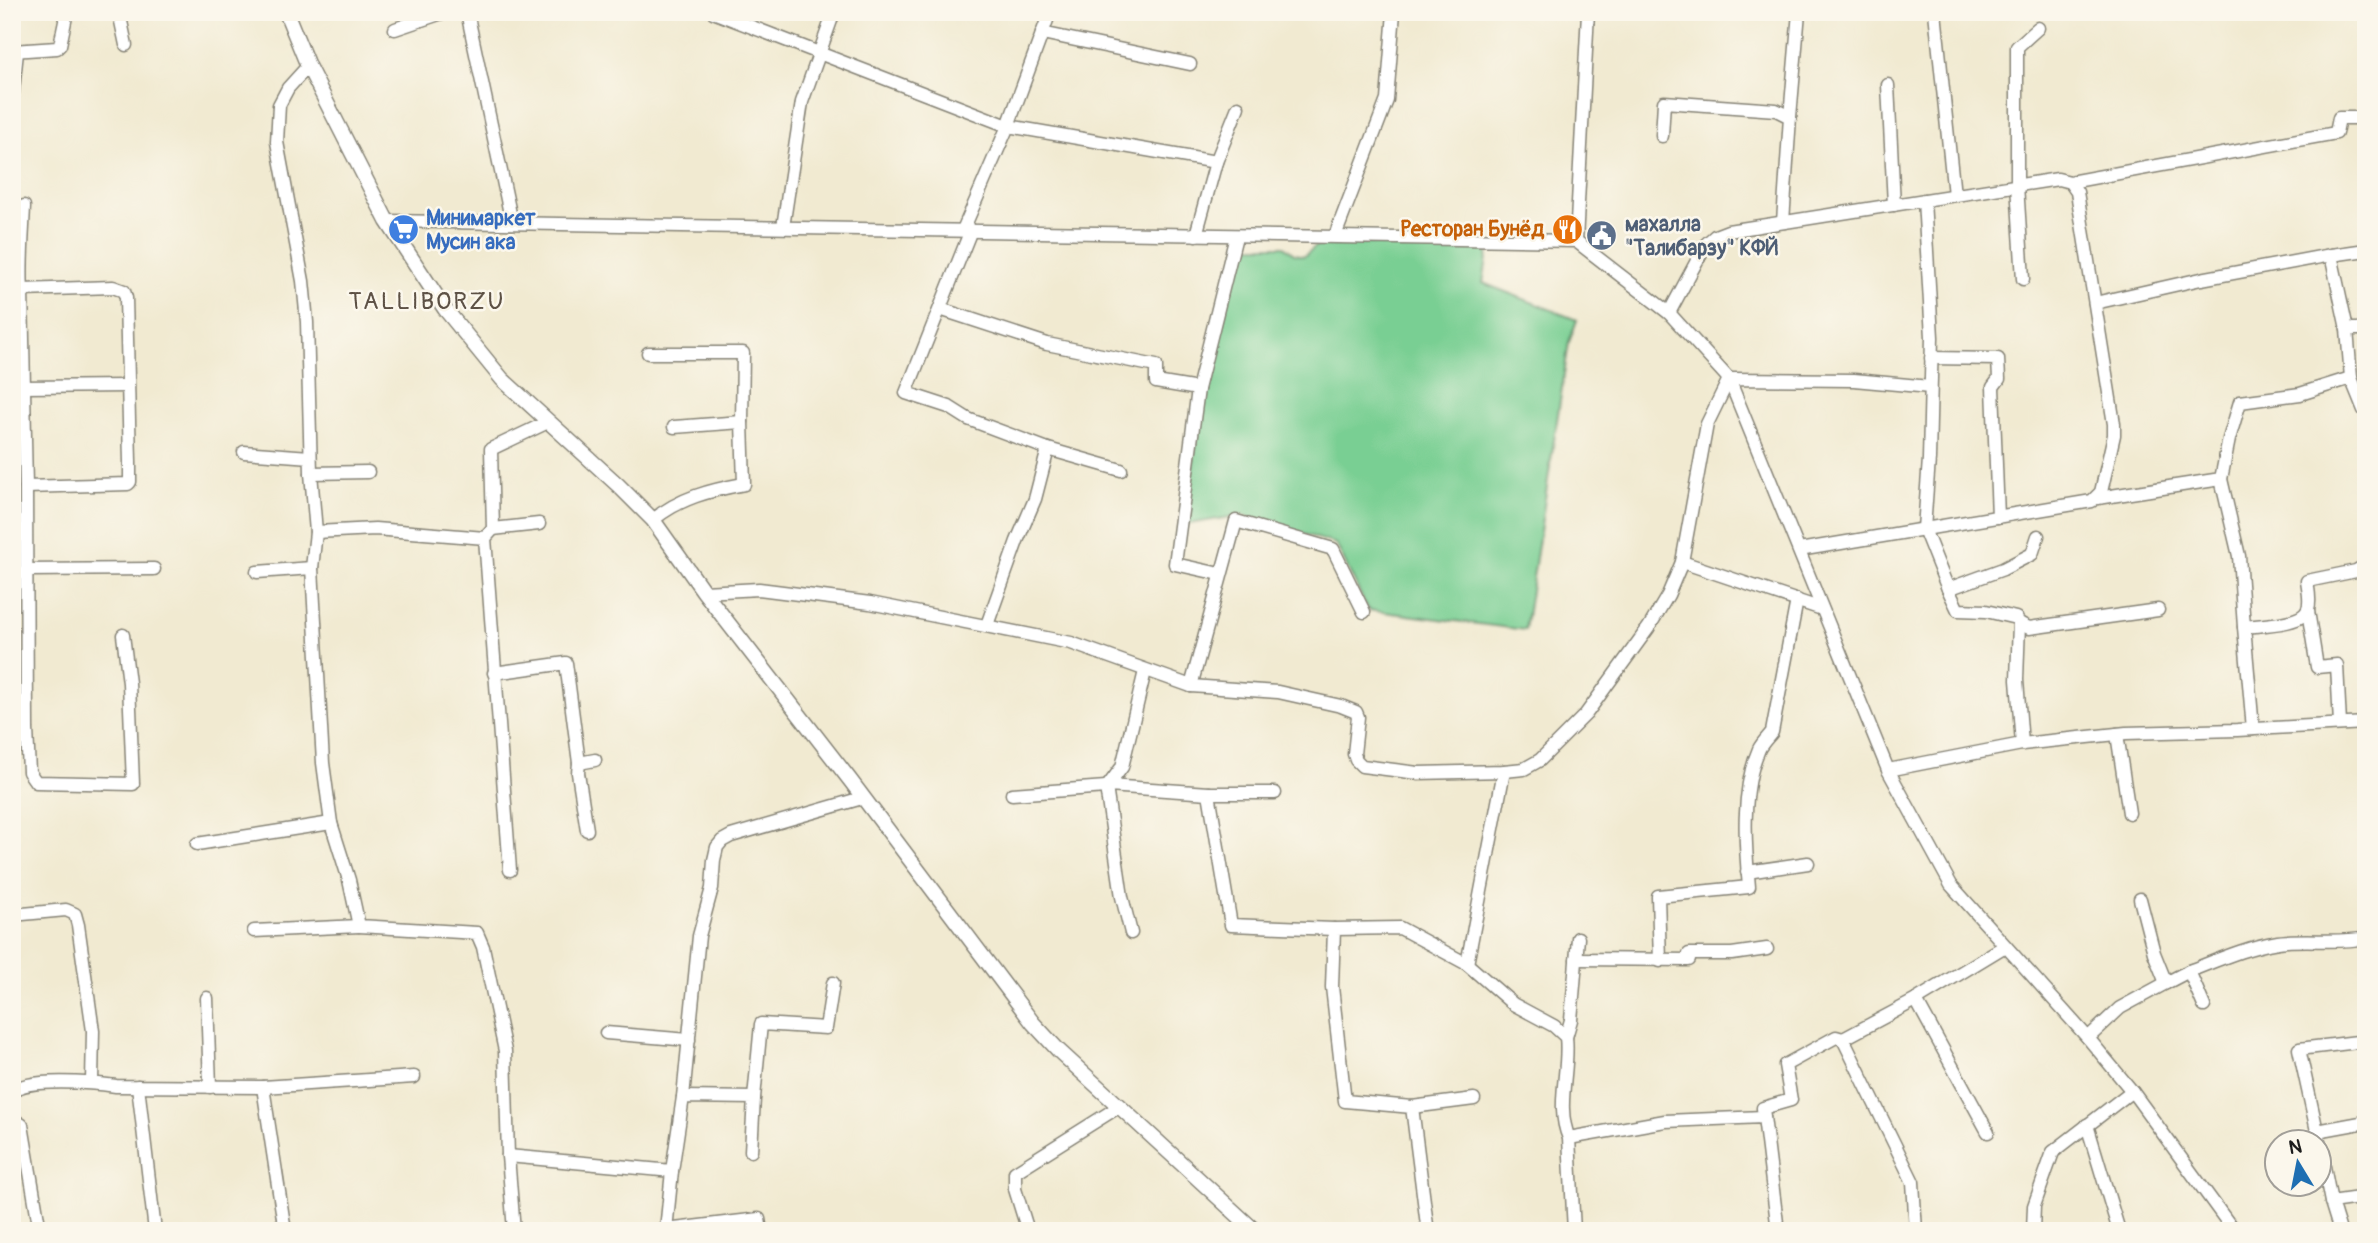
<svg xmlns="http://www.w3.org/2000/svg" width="2378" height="1243" font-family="Pangolin,sans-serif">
<rect width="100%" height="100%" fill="#fbf7ec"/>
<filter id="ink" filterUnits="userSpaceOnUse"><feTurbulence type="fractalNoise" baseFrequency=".0143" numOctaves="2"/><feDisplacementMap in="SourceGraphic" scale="14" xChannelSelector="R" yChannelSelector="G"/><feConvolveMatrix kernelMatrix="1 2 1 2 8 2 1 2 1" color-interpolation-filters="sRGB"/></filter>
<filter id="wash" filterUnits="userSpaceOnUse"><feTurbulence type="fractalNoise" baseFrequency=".00686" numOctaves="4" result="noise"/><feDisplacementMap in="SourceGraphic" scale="28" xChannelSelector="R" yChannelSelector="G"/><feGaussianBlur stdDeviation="1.57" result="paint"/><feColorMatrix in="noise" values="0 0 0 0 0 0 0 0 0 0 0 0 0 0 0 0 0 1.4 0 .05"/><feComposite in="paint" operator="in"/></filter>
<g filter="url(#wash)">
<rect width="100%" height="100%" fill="#f1ead1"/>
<path fill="#79cf93" stroke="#4a7658" stroke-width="2" d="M1321 242 1489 246 1483 283 1577 320 1569 342 1525 630 1368 610 1336 544 1242 515 1183 525 1207 380 1242 246H1284L1294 254 1304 256Z"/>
</g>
<g filter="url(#ink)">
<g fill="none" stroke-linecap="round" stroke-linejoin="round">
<defs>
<g id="minor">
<path d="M119 12 126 45"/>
<path d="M467 12 512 223"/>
<path d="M713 12 1008 126 1216 162 1196 235"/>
<path d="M1935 12 1954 195"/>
<path d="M395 29 445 12"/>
<path d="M1042 33 1190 64"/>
<path d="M12 51 57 48 60 45 67 12"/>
<path d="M308 66 288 88 279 105 277 142 303 281 307 322 311 473 316 532 312 568 323 763 331 823 349 880 359 926 477 933 483 947 505 1051 508 1156 514 1231"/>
<path d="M1888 85 1894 205"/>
<path d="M12 100 17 52"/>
<path d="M1790 117 1799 12"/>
<path d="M1662 136 1664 102 1776 110 1790 117 1783 222"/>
<path d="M1216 162 1238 107"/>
<path d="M2070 182 2336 133 2339 118H2366"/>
<path d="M1924 200 1932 337 1929 459 1924 529 1948 589 2003 569 2032 554 2038 536"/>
<path d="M24 206C23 232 20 266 22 290L26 487 27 729 29 772 36 782 133 784 129 683 123 635"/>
<path d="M387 221 1576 241 1669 313 1729 379 1888 770 1951 885 2088 1038 2132 1091 2234 1231"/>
<path d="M783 227 802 102 834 12"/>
<path d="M963 230 1008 126 1050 12"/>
<path d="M971 230 906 393 949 407 968 419 1048 449"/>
<path d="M1335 236 1387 100 1394 12"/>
<path d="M1576 241 1588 12"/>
<path d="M2331 255 2366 250"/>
<path d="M2023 279 2017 185V47L2038 28"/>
<path d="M22 290 113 287 124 291 126 298 130 462V482L128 484 26 487"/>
<path d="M2095 303 2201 279 2331 255 2347 329 2351 378"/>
<path d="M940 309 1047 344 1156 366V382L1198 389 1175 564 1220 574"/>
<path d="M1669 313 1706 244 1715 236 1728 231 2058 179 2070 182 2077 192 2114 424V435L2101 492 2092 501 1799 550"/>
<path d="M2347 329H2366"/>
<path d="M648 353H743L742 422 744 484C711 490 679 498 653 520"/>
<path d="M1931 358 1998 359 1999 379 1993 387 1998 517"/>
<path d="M23 387 128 386"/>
<path d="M1198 389 1236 236"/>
<path d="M674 427 742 422"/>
<path d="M244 452 310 457"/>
<path d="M311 473 368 472"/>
<path d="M2221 479 2239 556 2244 627C2259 625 2303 625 2308 609 2311 601 2308 589 2307 581L2356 571 2366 565"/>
<path d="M2098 498 2221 479 2229 439 2240 402 2300 394 2351 378 2364 410"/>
<path d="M493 529 539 524"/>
<path d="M316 532 375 529 485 538"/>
<path d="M1682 562 1707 424 1729 379 1854 380 1930 387"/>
<path d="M26 570 154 569"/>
<path d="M257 572 312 568"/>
<path d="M1948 589 1958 610 1986 611 2016 618 2019 623 2017 680 2022 744"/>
<path d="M704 592 759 589 870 603 1071 643 1191 686 1278 692 1341 706 1356 712 1358 717 1354 754 1356 760 1362 766 1418 773 1504 771 1524 769 1540 760 1586 714 1649 627 1668 595 1682 562 1822 609"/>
<path d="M2308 611 2317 667 2337 665 2340 724"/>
<path d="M2019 623 2029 628 2158 610"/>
<path d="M987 625 1017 541 1035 499 1048 449 1121 470"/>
<path d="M2244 627 2253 729"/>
<path d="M494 673 566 663 579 763 595 760"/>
<path d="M1191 686 1236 521 1333 549 1364 612"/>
<path d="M2117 734 2129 813"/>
<path d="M579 763 578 773 587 830"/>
<path d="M1888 770 2022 744 2126 733 2237 730 2366 723"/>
<path d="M1108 786 1122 767 1145 671"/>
<path d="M1209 793H1275"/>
<path d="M1012 794 1106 787"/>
<path d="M197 844 331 823"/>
<path d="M510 870 485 538 493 529 491 449 548 422"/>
<path d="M1747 872 1808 863"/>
<path d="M2140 899 2154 953 2166 983 2189 971"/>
<path d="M12 915 66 910 75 914 78 925 93 1031 92 1082"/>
<path d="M254 931 359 926"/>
<path d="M1131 933 1122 897 1106 787 1108 786 1209 793 1231 925 1334 929"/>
<path d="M1576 959 1689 960V954H1732L1767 949"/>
<path d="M1660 961 1658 896 1749 887C1745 845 1741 789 1759 749 1762 743 1768 737 1772 732L1797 600"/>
<path d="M1467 964 1504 771"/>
<path d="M207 998 210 1087"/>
<path d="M1916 1000 1988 1132"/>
<path d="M2204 1006 2189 971C2218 960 2247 947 2278 942 2307 938 2337 944 2366 938"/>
<path d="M606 1033 689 1040"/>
<path d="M1566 1037 1571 1020 1578 938"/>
<path d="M2088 1038 2120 1008 2166 983"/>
<path d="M138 1086 155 1231"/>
<path d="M263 1087 285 1231"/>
<path d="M12 1092C24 1077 96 1083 116 1086L263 1087 414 1077"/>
<path d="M683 1097 699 936 712 888 714 860 717 847 722 841 731 836 862 798"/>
<path d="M754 1098 761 1024 826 1028 833 983"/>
<path d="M1412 1107 1474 1099"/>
<path d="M1764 1117 1763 1108 1791 1100 1785 1065 1836 1037 1843 1039"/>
<path d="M13 1119 22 1125 40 1231"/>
<path d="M2087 1125 2119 1231"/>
<path d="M2317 1131 2299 1049 2366 1041"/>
<path d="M1569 1138 1665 1121 1764 1117 1778 1231"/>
<path d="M508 1156 672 1171 666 1230 759 1219 761 1231"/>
<path d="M672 1171 683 1097 754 1098 751 1151"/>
<path d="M2331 1202 2317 1131 2366 1122"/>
<path d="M1427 1225 1412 1107 1345 1101 1332 987 1334 929 1400 928 1467 964 1513 1004 1554 1026 1566 1037C1570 1070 1555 1106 1569 1138L1574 1231"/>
<path d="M1028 1231 1015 1189V1172L1120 1106"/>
<path d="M1916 1231 1913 1182 1843 1039 1916 1000 2005 946"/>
<path d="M2033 1231 2034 1206 2053 1152 2132 1091"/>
<path d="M2340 1231 2331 1202 2366 1197"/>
</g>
<path id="major" d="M286 12 308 66 387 221 445 309 502 379 618 485 653 520 704 592 850 780 1033 1023 1059 1051 1255 1231"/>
</defs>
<use href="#minor" stroke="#868376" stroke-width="15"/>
<use href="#major" stroke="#868376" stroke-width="17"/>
<use href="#minor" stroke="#fff" stroke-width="12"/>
<use href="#major" stroke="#fff" stroke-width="14"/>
</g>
</g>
<defs>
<symbol id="restaurant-disc" viewBox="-11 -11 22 22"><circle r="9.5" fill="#e8710a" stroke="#fbf7ec"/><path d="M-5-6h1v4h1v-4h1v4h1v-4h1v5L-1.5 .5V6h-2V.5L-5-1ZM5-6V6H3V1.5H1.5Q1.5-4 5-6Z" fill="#fff"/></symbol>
<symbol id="supermarket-disc" viewBox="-11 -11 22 22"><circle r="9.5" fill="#3f7fe0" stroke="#fbf7ec"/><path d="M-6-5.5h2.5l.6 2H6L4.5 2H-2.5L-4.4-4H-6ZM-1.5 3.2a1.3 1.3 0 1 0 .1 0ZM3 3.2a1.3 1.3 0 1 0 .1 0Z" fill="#fff"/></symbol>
<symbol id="civic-disc" viewBox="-11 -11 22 22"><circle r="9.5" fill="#5c6f8a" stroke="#fbf7ec"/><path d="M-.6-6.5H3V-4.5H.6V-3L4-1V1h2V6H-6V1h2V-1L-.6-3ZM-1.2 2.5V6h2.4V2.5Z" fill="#fff"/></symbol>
</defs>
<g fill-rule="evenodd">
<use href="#restaurant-disc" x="1550" y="212" width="35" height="35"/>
<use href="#supermarket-disc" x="386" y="212" width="35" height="35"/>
<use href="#civic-disc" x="1584" y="218" width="35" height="35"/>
</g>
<g text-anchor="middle" stroke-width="5" stroke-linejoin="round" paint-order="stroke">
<g font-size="21" font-weight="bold" fill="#366cbe" stroke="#fbf7ec" text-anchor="start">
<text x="426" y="225">Минимаркет<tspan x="426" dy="24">Мусин ака</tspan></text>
</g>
<g font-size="21" font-weight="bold" fill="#4e5e75" stroke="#fbf7ec" text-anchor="start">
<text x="1625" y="231">махалла<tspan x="1625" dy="24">"Талибарзу" КФЙ</tspan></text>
</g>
<g font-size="21" font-weight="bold" fill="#c56008" stroke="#fbf7ec" text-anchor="end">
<text x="1544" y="236">Ресторан Бунёд</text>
</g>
<g font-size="24" letter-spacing="2" fill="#5d5145" stroke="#fbf7ec">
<text x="427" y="309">TALLIBORZU</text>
</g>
</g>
<rect width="2378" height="1243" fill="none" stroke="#fbf7ec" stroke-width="42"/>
<g transform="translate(2298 1163) rotate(350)"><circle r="33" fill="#fbf7ec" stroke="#a29f99" stroke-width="2"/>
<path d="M0-5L12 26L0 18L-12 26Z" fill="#1f6fb2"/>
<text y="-10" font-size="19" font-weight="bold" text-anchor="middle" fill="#1c1c1c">N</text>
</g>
</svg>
